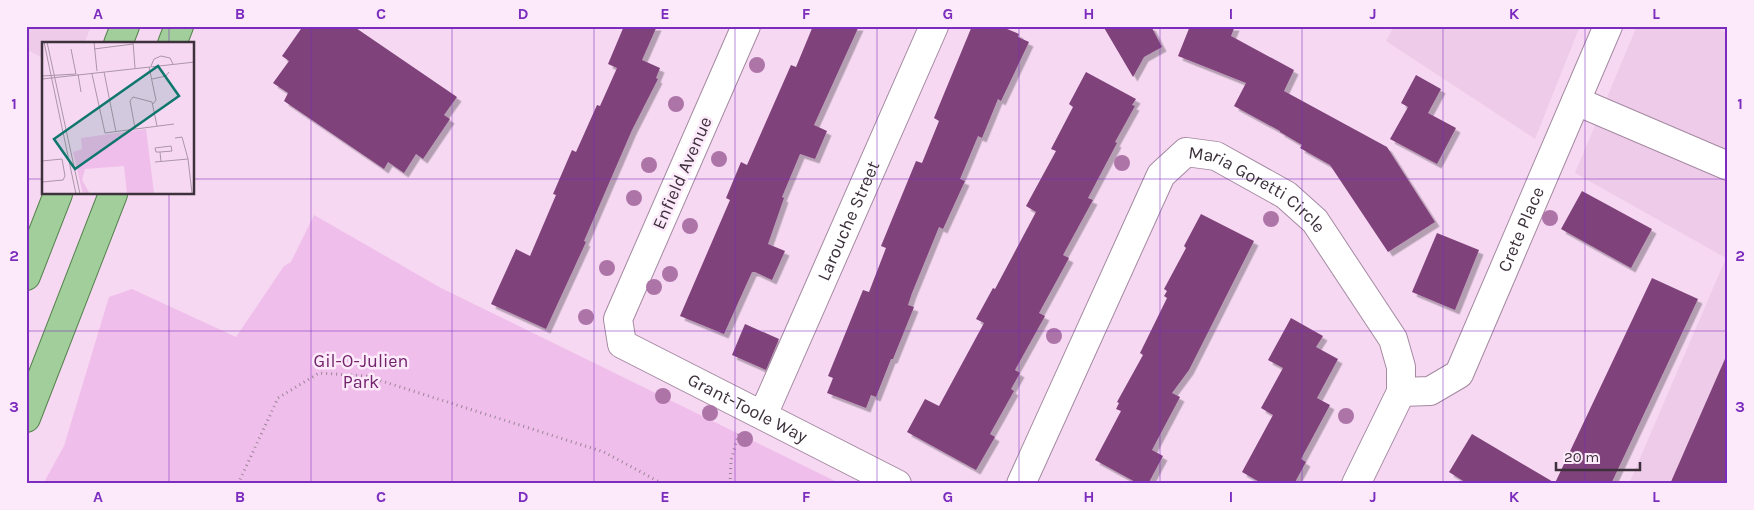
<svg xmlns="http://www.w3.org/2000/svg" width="1754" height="510" font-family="Karla,sans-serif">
<defs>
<filter id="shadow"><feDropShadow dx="4.5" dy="4.5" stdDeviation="0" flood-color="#0004"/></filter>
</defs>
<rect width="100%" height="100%" fill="#f6d8f2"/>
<g fill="#efcbea">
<path d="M26 26H91L84 44H44V59L26 49Z"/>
<path d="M1394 26H1580L1535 139 1386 41Z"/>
<path d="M1637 26H1715L1728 34V484H1629L1726 258 1575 173Z"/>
</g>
<path fill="#f0beea" d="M314 215 441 288 841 484H43L64 446 109 297 132 289 236 337 284 266 291 262Z"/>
<g fill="#7f427a" filter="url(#shadow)">
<path d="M303 26H353L457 97 444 115 450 119 423 159 416 154 404 173 388 162 384 169 284 101 288 93 273 83 289 61 282 56Z"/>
<path d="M624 26H657L642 60 660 68 656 78 658 79 632 130 584 241 586 242 546 329 491 304 516 249 530 256 556 195 553 194 572 150 576 152 597 105 600 106 617 68 608 64Z"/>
<path d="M813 26H859L814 125 827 131 815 159 800 154 782 197 784 198 768 244 785 251 772 280 755 272H752L724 334 680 316 730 200 726 198 741 162 747 165 791 65 796 67Z"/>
<path d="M972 26H1000L1019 34 1018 37 1029 42 1001 101 998 99 982 138 978 136 960 179 965 181 943 229 939 227 912 293 908 305 914 307 893 359H891L876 397 871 395 866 408 827 393 833 378 828 376 863 290 869 292 886 248 881 246 916 161 922 163 939 121 934 118Z"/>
<path d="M1103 26H1151L1162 47 1144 57 1133 77Z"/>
<path d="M1190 26H1235L1231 36 1294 70 1284 91 1387 147 1435 222 1388 252 1330 165 1300 148 1302 145 1280 132V131L1234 106 1246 83 1178 56Z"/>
<path d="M1086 72 1136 99 1132 105 1135 106 1115 142 1117 143 1088 198 1093 200 1063 255 1069 258 1039 313 1045 316 1015 370 1020 373 1011 389 1014 391 990 434 995 437 976 470 907 432 925 399 939 406 984 323 976 319 993 288 995 289 1036 212 1026 206 1056 151 1051 149 1073 107 1069 104Z"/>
<path d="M1416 75 1441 89 1428 113 1456 128 1437 164 1390 139 1408 107 1401 103Z"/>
<path d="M1582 191 1652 229 1631 268 1561 229Z"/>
<path d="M1201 214 1254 241 1189 370 1172 393 1180 397 1152 450 1163 456 1148 484H1139L1095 460 1121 411 1116 409 1119 403 1117 402 1143 355 1140 353 1167 298 1164 296 1167 291 1164 289 1186 248 1184 246Z"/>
<path d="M1437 233 1479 250 1455 310 1412 292Z"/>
<path d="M1652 278 1698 299 1611 484H1468L1449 472 1472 434 1555 483Z"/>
<path d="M1291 318 1323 336 1316 347 1338 359 1317 398 1330 405 1301 459 1306 462 1294 484H1263L1242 472 1273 415 1261 408 1283 368 1268 360Z"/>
<path d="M745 324 779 339 766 370 732 355Z"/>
<path d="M1728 352V484H1670Z"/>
</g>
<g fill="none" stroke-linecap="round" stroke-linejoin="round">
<defs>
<g id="minor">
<path id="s1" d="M746 26 618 319 622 344 897 484"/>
<path d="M1576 101 1728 166"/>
<path id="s2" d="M1401 392 1430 391 1459 374 1608 26"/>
<path id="s3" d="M763 415 934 26"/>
<path id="s4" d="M1021 484 1161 175 1186 152 1216 156 1286 195 1315 221 1393 339 1401 367V392L1356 484"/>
</g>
<g id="major">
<path d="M118 44 125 26"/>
<path d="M172 44 179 26"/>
<path d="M26 276 58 194"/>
<path d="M26 418 113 194"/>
</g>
</defs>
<use href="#minor" stroke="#a489a1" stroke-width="30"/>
<use href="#major" stroke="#55824d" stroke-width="30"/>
<g stroke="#9b8699" stroke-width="3" stroke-dasharray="1 4" stroke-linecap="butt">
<path d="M238 484 278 398 319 373 366 376 604 452 663 484"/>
<path d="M730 484 731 460 739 433"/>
</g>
<use href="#minor" stroke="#fff" stroke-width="28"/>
<use href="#major" stroke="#a1ce9a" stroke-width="28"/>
</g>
<g fill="#ad74a8">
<circle cx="757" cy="65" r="8"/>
<circle cx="676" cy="104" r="8"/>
<circle cx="719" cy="159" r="8"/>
<circle cx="1122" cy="163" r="8"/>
<circle cx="649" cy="165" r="8"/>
<circle cx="634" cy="198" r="8"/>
<circle cx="1550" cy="218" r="8"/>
<circle cx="1271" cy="219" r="8"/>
<circle cx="690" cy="226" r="8"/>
<circle cx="607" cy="268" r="8"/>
<circle cx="670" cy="274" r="8"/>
<circle cx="654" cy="287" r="8"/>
<circle cx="586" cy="317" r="8"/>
<circle cx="1054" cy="336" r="8"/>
<circle cx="663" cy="396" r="8"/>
<circle cx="710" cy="413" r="8"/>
<circle cx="1346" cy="416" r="8"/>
<circle cx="745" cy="439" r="8"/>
</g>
<path fill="none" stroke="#7b2cbf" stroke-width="1" stroke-opacity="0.55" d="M169 26V44M311 26V484M452 26V484M594 26V484M735 26V484M877 26V484M1019 26V484M1160 26V484M1302 26V484M1443 26V484M1585 26V484M26 179H44M194 179H1728M169 194V484M26 331H1728"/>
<g text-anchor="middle" stroke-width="5" stroke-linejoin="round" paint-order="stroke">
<g font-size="18" fill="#3d313c" stroke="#fce9f9">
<text transform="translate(682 173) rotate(-66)" y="6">Enfield Avenue</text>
<text dy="6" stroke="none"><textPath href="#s4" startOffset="455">Maria Goretti Circle</textPath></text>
<text dy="6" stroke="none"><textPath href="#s3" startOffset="212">Larouche Street</textPath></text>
<text dy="6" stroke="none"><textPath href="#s2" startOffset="220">Crete Place</textPath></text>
<text dy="6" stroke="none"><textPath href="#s1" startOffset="486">Grant-Toole Way</textPath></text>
</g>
<g font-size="18" fill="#71236c" stroke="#fce9f9">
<text x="361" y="367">Gil-O-Julien<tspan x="361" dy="21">Park</tspan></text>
</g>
</g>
<g transform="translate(42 42)">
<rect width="152" height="152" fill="#f6d8f2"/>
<path d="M104 87 112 151 85 152 82 124 43 127 40 138 48 152H41L31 110 40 107 39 96Z" fill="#f0beea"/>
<path fill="none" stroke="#ac95a9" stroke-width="1" d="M2 0 34 152M5 0 38 152M52 0 55 29M91 0 93 26M29 7 34 32M52 7 91 2M109 24 112 17 119 14 128 16 131 22M107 25 114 58 111 62M62 30 74 90M36 32 39 50M50 32 63 91 132 82M0 34 34 32M0 37 153 20M110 37 124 34 127 30M93 86 88 59 91 55 110 60 115 84M133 96 140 95 146 117M118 110 130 109 129 104 113 106 114 110H118L119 120M0 119 20 117 23 134 21 138 0 140M113 120 146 117 150 151"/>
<path fill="#0f766e" fill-opacity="0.15" stroke="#0f766e" stroke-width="2.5" d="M116 24 137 54 33 127 12 97Z"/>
<rect width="152" height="152" fill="none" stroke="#3d313c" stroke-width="2.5"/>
</g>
<rect width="1754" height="510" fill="none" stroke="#fce9f9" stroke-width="55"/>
<path d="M1556 462v8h84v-8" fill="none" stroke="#3d313c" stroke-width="2.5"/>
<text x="1564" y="462" font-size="15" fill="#3d313c" stroke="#fce9f9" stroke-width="4" paint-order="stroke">20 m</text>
<rect x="28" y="28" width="1698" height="454" fill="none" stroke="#7b2cbf" stroke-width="2"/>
<g font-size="16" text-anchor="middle" font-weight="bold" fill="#7b2cbf">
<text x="98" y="19">A</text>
<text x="240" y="19">B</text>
<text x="381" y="19">C</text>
<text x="523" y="19">D</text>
<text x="665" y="19">E</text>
<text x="806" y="19">F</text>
<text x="948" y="19">G</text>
<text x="1089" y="19">H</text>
<text x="1231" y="19">I</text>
<text x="1373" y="19">J</text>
<text x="1514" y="19">K</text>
<text x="1656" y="19">L</text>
<text x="14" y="109">1</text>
<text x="1740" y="109">1</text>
<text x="14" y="261">2</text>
<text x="1740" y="261">2</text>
<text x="14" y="412">3</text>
<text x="1740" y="412">3</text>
<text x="98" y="502">A</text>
<text x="240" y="502">B</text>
<text x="381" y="502">C</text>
<text x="523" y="502">D</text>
<text x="665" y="502">E</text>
<text x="806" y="502">F</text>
<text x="948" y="502">G</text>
<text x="1089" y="502">H</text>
<text x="1231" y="502">I</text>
<text x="1373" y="502">J</text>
<text x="1514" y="502">K</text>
<text x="1656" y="502">L</text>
</g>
</svg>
